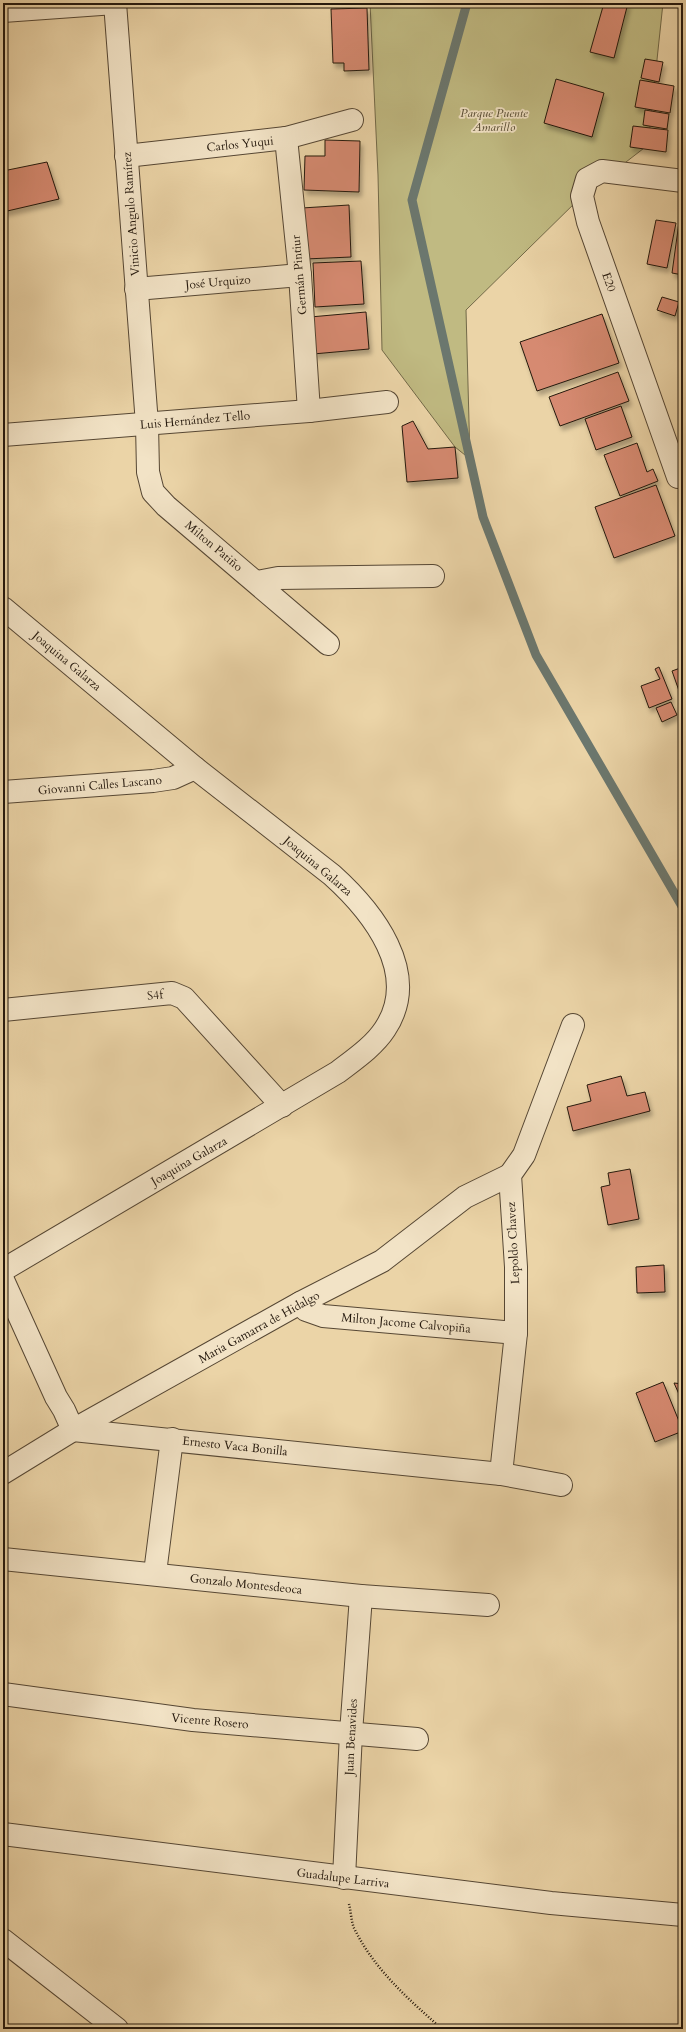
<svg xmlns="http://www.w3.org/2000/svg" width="686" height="2032" font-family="Cardo,serif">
<defs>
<filter id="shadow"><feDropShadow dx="2.5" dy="4.5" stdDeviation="2" flood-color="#0004"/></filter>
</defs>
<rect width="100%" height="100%" fill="#ebd4a7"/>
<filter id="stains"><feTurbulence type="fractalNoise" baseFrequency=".005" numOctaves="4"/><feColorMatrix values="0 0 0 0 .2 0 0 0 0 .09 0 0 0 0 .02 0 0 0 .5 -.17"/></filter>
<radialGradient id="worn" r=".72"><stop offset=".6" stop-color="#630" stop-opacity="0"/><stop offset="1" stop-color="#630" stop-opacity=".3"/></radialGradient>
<path fill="#c0ba82" stroke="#726948" d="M370 3H683V5L663 3 648 145 582 196 466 310 470 459 455 447 382 350 378 175Z"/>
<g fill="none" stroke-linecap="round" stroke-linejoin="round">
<path stroke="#6b776e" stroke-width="9" d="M467 3 412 200 483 517 536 655 683 908"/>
</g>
<g fill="#d68a71" stroke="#24180d" filter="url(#shadow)">
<path d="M604 3H628L614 58 590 52Z"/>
<path d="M367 8 369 70 344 71V63H333L331 9Z"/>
<path d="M645 59 663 62 659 82 641 78Z"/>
<path d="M556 79 604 93 592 137 544 123Z"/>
<path d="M640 80 674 86 670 113 635 107Z"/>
<path d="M645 110 669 114 667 129 643 125Z"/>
<path d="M633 126 668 130 666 152 630 147Z"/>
<path d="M325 140 360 141 359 192 304 190 305 156H325Z"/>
<path d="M47 162 59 199 3 212V171Z"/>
<path d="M349 205 351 257 305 259 302 208Z"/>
<path d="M680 215 683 216V275L672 273Z"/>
<path d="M656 220 676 223 667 268 647 264Z"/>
<path d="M361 261 364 304 315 307 313 263Z"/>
<path d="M662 297 679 302 675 316 657 310Z"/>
<path d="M366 312 369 349 313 354 310 317Z"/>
<path d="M602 314 619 363 537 391 520 342Z"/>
<path d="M618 372 629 401 560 426 549 397Z"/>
<path d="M621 406 632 437 596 450 585 419Z"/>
<path d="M413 421 428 449 455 447 458 478 407 482 402 426Z"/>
<path d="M637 443 647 472 653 469 658 481 620 496 604 455Z"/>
<path d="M656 485 675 536 614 558 595 507Z"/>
<path d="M659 667 672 699 649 708 641 686 660 679 655 669Z"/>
<path d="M683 667V702L672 671Z"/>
<path d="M671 702 677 715 662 722 656 708Z"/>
<path d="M621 1076 627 1096 645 1092 650 1111 573 1131 567 1107 591 1101 587 1085Z"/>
<path d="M630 1169 639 1219 608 1225 601 1187 610 1185 608 1173Z"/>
<path d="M664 1265 665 1292 637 1293 636 1267Z"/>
<path d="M663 1382 683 1431 655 1442 636 1393Z"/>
<path d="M674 1383 683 1384V1403Z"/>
</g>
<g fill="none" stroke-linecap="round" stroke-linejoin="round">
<defs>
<g id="minor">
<path d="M115 3 147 424 148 472 153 492 166 506 328 644"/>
<path d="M286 138 300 275 309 411"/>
<path d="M126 156 286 138 352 120"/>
<path d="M136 289 300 275"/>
<path d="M3 435 309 411 387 402"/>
<path d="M678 477 588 222 582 196 587 179 602 171 683 181"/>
<path d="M257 582 278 578 433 576"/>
<path d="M3 792 153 781 173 778 195 768"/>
<path d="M3 1010 172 993 184 998 282 1106"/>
<path d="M3 1280 56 1397 64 1410 73 1430"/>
<path d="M300 1303 306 1310 323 1316 516 1333"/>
<path d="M73 1430 501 1474 561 1485"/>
<path d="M3 1473 73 1430 300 1303 382 1261 465 1197 510 1175"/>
<path d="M501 1474 516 1333V1267L510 1175 524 1155 573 1025"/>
<path d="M3 1559 361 1596 488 1605"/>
<path d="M155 1573 172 1439"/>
<path d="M3 1694 193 1720 417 1739"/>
<path d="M3 1834 551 1903 683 1915"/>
<path d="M344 1878 351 1733 361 1596"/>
<path d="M3 1940 117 2029"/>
</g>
<g id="tertiary">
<path d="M3 11 115 3"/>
<path d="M3 608 195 768 332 875C372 911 422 973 385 1029 374 1046 355 1059 338 1072L3 1270"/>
</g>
</defs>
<use href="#minor" stroke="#564734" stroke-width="24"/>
<use href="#tertiary" stroke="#564734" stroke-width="24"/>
<path stroke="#24180d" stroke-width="2.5" stroke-dasharray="1 2" stroke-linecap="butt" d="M349 1904C351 1911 351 1921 354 1928 374 1969 408 1999 442 2029"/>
<use href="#minor" stroke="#f2e3c6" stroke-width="22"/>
<use href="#tertiary" stroke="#f2e3c6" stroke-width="22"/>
</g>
<g text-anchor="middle" stroke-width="3.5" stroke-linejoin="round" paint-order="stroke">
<g font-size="12" font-style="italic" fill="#534930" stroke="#f2e3c6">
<text x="494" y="117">Parque Puente<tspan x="494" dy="14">Amarillo</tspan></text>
</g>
<g font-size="12" fill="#24180d" stroke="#f2e3c6">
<text transform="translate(240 144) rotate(-6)" y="4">Carlos Yuqui</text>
<text transform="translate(131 214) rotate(-94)" y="4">Vinicio Angulo Ramírez</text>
<text transform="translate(299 275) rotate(-95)" y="4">Germán Pintiur</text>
<text transform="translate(218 282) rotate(-5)" y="4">José Urquizo</text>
<text transform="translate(609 282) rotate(71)" y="4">E20</text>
<text transform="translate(195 420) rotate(-5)" y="4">Luis Hernández Tello</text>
<text transform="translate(214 546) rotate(40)" y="4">Milton Patiño</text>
<text transform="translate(67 661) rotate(40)" y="4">Joaquina Galarza</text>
<text transform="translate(100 785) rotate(-5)" y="4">Giovanni Calles Lascano</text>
<text transform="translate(318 866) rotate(40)" y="4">Joaquina Galarza</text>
<text transform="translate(155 995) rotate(-6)" y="4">S4f</text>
<text transform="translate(189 1161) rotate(-30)" y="4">Joaquina Galarza</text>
<text transform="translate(513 1243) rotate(-93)" y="4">Lepoldo Chavez</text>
<text transform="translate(406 1323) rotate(5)" y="4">Milton Jacome Calvopiña</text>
<text transform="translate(259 1327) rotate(-29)" y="4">Maria Gamarra de Hidalgo</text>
<text transform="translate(235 1446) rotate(6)" y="4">Ernesto Vaca Bonilla</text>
<text transform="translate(246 1584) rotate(6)" y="4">Gonzalo Montesdeoca</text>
<text transform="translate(210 1721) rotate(5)" y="4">Vicente Rosero</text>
<text transform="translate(351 1737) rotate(-87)" y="4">Juan Benavides</text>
<text transform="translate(343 1878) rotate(7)" y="4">Guadalupe Larriva</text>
</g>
</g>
<rect width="686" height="2032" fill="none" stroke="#ebd4a7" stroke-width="16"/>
<rect x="4" y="4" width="678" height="2024" fill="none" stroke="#24180d" stroke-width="2"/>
<rect x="8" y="8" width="670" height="2016" fill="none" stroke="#24180d"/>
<rect width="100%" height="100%" filter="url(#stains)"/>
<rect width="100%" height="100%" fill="url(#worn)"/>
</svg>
